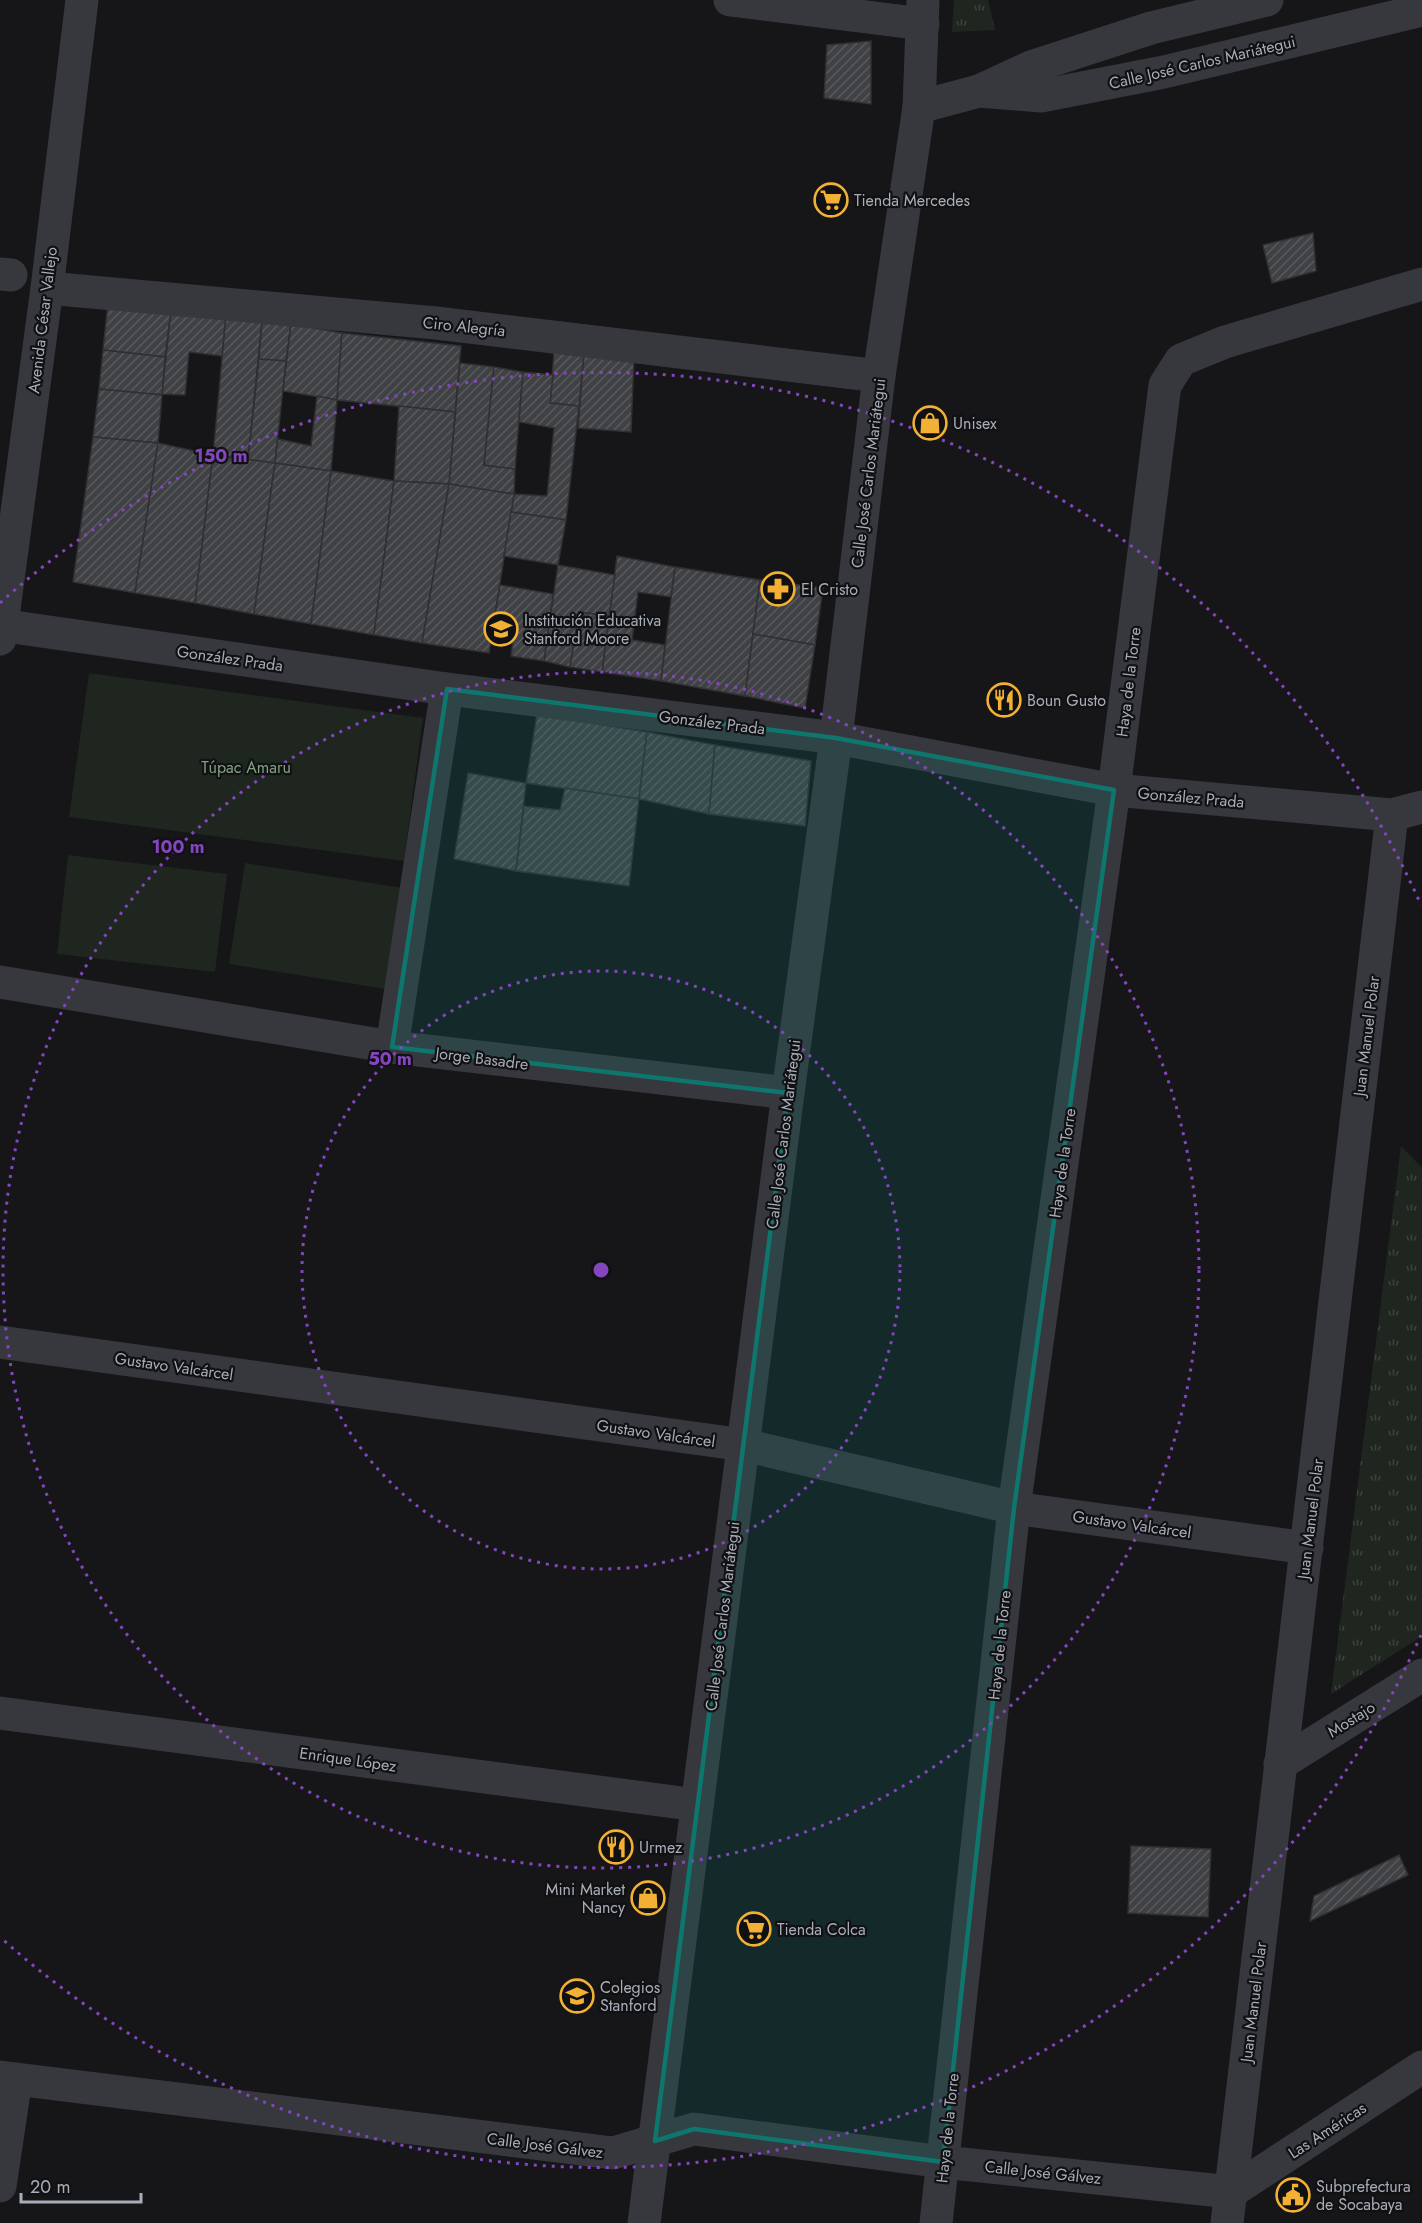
<svg xmlns="http://www.w3.org/2000/svg" width="1422" height="2223" font-family="Jost,sans-serif">
<defs>
<pattern id="grass-tufts" width="24" height="20" patternUnits="userSpaceOnUse" patternTransform="scale(1.5)"><rect width="24" height="20" fill="#1e261f"/><path d="M3 7l-1-3M5 7V3M7 7l1-3M15 17l-1-3M17 17v-4M19 17l1-3" fill="none" stroke="#3c433d"/></pattern>
<pattern id="building-hatch" width="6" height="6" patternUnits="userSpaceOnUse" patternTransform="scale(1.5)"><rect width="6" height="6" fill="#404145"/><path d="M-1 1l2-2M0 6l6-6M5 7l2-2" fill="none" stroke="#595a5e"/></pattern>
</defs>
<rect width="100%" height="100%" fill="#161618"/>
<g fill="url(#grass-tufts)">
<path d="M954 0H988L995 30 952 32Z"/>
<path d="M1401 1146 1422 1168V1636L1331 1694Z"/>
</g>
<g fill="#1e261f">
<path d="M89 673 423 718 404 861 69 817Z"/>
<path d="M68 855 227 874 215 972 57 954Z"/>
<path d="M245 863 403 888 386 989 229 964Z"/>
</g>
<g fill="url(#building-hatch)" stroke="#303034" stroke-width="1.5">
<path d="M871 41V104L824 98 827 45Z"/>
<path d="M1313 233 1316 271 1272 283 1263 245Z"/>
<path d="M108 303 171 311 165 357 103 350Z"/>
<path d="M171 311 226 316 222 356 189 352 185 395 162 394Z"/>
<path d="M226 316 262 321 248 460 213 455Z"/>
<path d="M262 321 291 324 286 361 259 359Z"/>
<path d="M291 324 342 333 337 400 283 391Z"/>
<path d="M342 333 461 346 455 412 337 400Z"/>
<path d="M103 350 165 357 162 395 99 389Z"/>
<path d="M554 352 584 354 579 406 550 403Z"/>
<path d="M584 354 634 359 631 432 578 428Z"/>
<path d="M259 359 286 361 275 463 248 460Z"/>
<path d="M460 363 494 367 484 465 515 469 514 494 449 484Z"/>
<path d="M494 367 523 372 515 469 484 465Z"/>
<path d="M523 372 553 375 550 403 579 406 566 520 511 512 514 494 547 496 554 428 519 422Z"/>
<path d="M99 389 162 395 158 443 93 437Z"/>
<path d="M317 396 337 400 331 471 275 463 278 439 311 446Z"/>
<path d="M399 406 455 412 449 484 394 481Z"/>
<path d="M93 437 158 443 135 593 73 582Z"/>
<path d="M158 443 213 455 195 603 135 593Z"/>
<path d="M213 455 275 463 254 614 195 603Z"/>
<path d="M275 463 331 471 311 624 254 614Z"/>
<path d="M331 471 394 481 374 635 311 624Z"/>
<path d="M394 481 449 484 422 643 374 635Z"/>
<path d="M449 484 514 494 489 653 422 643Z"/>
<path d="M511 512 566 520 558 565 504 556Z"/>
<path d="M617 556 675 567 671 597 638 592 632 640 665 645 661 681 602 672Z"/>
<path d="M558 565 615 575 609 616 579 612 570 667 544 661Z"/>
<path d="M675 567 760 580 745 696 661 681Z"/>
<path d="M760 580 823 588 815 645 753 634Z"/>
<path d="M500 585 553 594 544 661 511 656 514 635 492 633Z"/>
<path d="M579 612 609 616 602 672 570 667Z"/>
<path d="M753 634 815 645 805 708 745 696Z"/>
<path d="M537 714 647 732 639 799 526 783Z"/>
<path d="M647 732 715 745 709 814 639 799Z"/>
<path d="M715 745 811 761 805 826 709 814Z"/>
<path d="M468 773 526 783 516 871 454 859Z"/>
<path d="M565 788 639 799 629 886 516 871 524 806 560 810Z"/>
<path d="M1131 1846 1211 1849 1208 1917 1128 1913Z"/>
<path d="M1399 1855 1408 1875 1310 1921 1314 1896Z"/>
</g>
<g fill="none" stroke-linecap="round" stroke-linejoin="round">
<g stroke="#37383d" stroke-width="33">
<path d="M730 0 923 24"/>
<path d="M979 91 1041 96 1164 72 1422 10"/>
<path d="M919 107 979 91 1031 67 1151 28 1267 0"/>
<path d="M0 274 11 275"/>
<path d="M47 288 436 323 879 376"/>
<path d="M0 625 447 689 836 738 1114 790 1392 815 1422 807"/>
<path d="M0 639 47 288 82 0"/>
<path d="M0 982 392 1047 788 1093"/>
<path d="M392 1047 447 689"/>
<path d="M0 1342 744 1445 1014 1508 1307 1548"/>
<path d="M0 1713 697 1805"/>
<path d="M1280 1764 1422 1675"/>
<path d="M0 2077 613 2153 694 2129 943 2162 1231 2192"/>
<path d="M0 2186 16 2079"/>
<path d="M1231 2192 1422 2067"/>
<path d="M644 2223 788 1093 836 738 879 376 919 107 923 0"/>
<path d="M936 2223 1014 1508 1114 790 1165 385 1181 360 1225 342 1422 284"/>
<path d="M1227 2223 1392 815"/>
</g>
</g>
<path fill="#0f766e" fill-opacity="0.2" stroke="#0f766e" stroke-width="4.5" stroke-linejoin="round" d="M447 689 836 738 1114 790 1014 1508 943 2162 694 2129 655 2141 788 1093 392 1047Z"/>
<g fill="none" stroke="#8446be" stroke-width="3" stroke-dasharray="3 6">
<circle cx="601" cy="1270" r="299"/>
<circle cx="601" cy="1270" r="598"/>
<path d="M1421 1635A898 898 0 0 1 0 1937M0 603A898 898 0 0 1 1421 905"/>
</g>
<defs>
<symbol id="supermarket-ring" viewBox="-11 -11 22 22"><circle r="9.5" fill="#111113" stroke="#f2b134" stroke-width="1.5"/><path d="M-6-5.5h2.5l.6 2H6L4.5 2H-2.5L-4.4-4H-6ZM-1.5 3.2a1.3 1.3 0 1 0 .1 0ZM3 3.2a1.3 1.3 0 1 0 .1 0Z" fill="#f2b134"/></symbol>
<symbol id="shop-ring" viewBox="-11 -11 22 22"><circle r="9.5" fill="#111113" stroke="#f2b134" stroke-width="1.5"/><path d="M-5-2.5h2.3a2.7 3.5 0 0 1 5.4 0H5L5.5 6h-11ZM-1.5-2.5h3a1.5 2.3 0 0 0-3 0Z" fill="#f2b134"/></symbol>
<symbol id="pharmacy-ring" viewBox="-11 -11 22 22"><circle r="9.5" fill="#111113" stroke="#f2b134" stroke-width="1.5"/><path d="M-2-6h4v4h4v4h-4v4h-4v-4h-4v-4h4Z" fill="#f2b134"/></symbol>
<symbol id="school-ring" viewBox="-11 -11 22 22"><circle r="9.5" fill="#111113" stroke="#f2b134" stroke-width="1.5"/><path d="M0-5L7-2L0 1L-7-2ZM-4 1L0 2.5L4 1V4Q0 6-4 4Z" fill="#f2b134"/></symbol>
<symbol id="restaurant-ring" viewBox="-11 -11 22 22"><circle r="9.5" fill="#111113" stroke="#f2b134" stroke-width="1.5"/><path d="M-5-6h1v4h1v-4h1v4h1v-4h1v5L-1.5 .5V6h-2V.5L-5-1ZM5-6V6H3V1.5H1.5Q1.5-4 5-6Z" fill="#f2b134"/></symbol>
<symbol id="civic-ring" viewBox="-11 -11 22 22"><circle r="9.5" fill="#111113" stroke="#f2b134" stroke-width="1.5"/><path d="M-.6-6.5H3V-4.5H.6V-3L4-1V1h2V6H-6V1h2V-1L-.6-3ZM-1.2 2.5V6h2.4V2.5Z" fill="#f2b134"/></symbol>
</defs>
<g fill-rule="evenodd">
<use href="#supermarket-ring" x="812" y="181" width="38" height="38"/>
<use href="#shop-ring" x="911" y="404" width="38" height="38"/>
<use href="#pharmacy-ring" x="759" y="570" width="38" height="38"/>
<use href="#school-ring" x="482" y="610" width="38" height="38"/>
<use href="#restaurant-ring" x="985" y="681" width="38" height="38"/>
<use href="#restaurant-ring" x="597" y="1828" width="38" height="38"/>
<use href="#shop-ring" x="629" y="1879" width="38" height="38"/>
<use href="#supermarket-ring" x="735" y="1910" width="38" height="38"/>
<use href="#school-ring" x="558" y="1977" width="38" height="38"/>
<use href="#civic-ring" x="1274" y="2176" width="38" height="38"/>
</g>
<g text-anchor="middle" stroke-width="4.5" stroke-linejoin="round" paint-order="stroke">
<g font-size="16" fill="#a8adb8" stroke="#111113">
<text transform="translate(1202 62) rotate(-13)" y="6">Calle José Carlos Mariátegui</text>
<text transform="translate(42 320) rotate(-83)" y="6">Avenida César Vallejo</text>
<text transform="translate(464 326) rotate(6)" y="6">Ciro Alegría</text>
<text transform="translate(868 473) rotate(-83)" y="6">Calle José Carlos Mariátegui</text>
<text transform="translate(230 658) rotate(8)" y="6">González Prada</text>
<text transform="translate(1128 682) rotate(-83)" y="6">Haya de la Torre</text>
<text transform="translate(712 722) rotate(7)" y="6">González Prada</text>
<text transform="translate(1191 797) rotate(5)" y="6">González Prada</text>
<text transform="translate(1366 1036) rotate(-83)" y="6">Juan Manuel Polar</text>
<text transform="translate(482 1058) rotate(7)" y="6">Jorge Basadre</text>
<text transform="translate(783 1134) rotate(-83)" y="6">Calle José Carlos Mariátegui</text>
<text transform="translate(1062 1163) rotate(-82)" y="6">Haya de la Torre</text>
<text transform="translate(174 1366) rotate(8)" y="6">Gustavo Valcárcel</text>
<text transform="translate(656 1433) rotate(8)" y="6">Gustavo Valcárcel</text>
<text transform="translate(1310 1519) rotate(-83)" y="6">Juan Manuel Polar</text>
<text transform="translate(1132 1524) rotate(8)" y="6">Gustavo Valcárcel</text>
<text transform="translate(722 1616) rotate(-83)" y="6">Calle José Carlos Mariátegui</text>
<text transform="translate(999 1645) rotate(-84)" y="6">Haya de la Torre</text>
<text transform="translate(1351 1719) rotate(-32)" y="6">Mostajo</text>
<text transform="translate(348 1759) rotate(8)" y="6">Enrique López</text>
<text transform="translate(1253 2002) rotate(-83)" y="6">Juan Manuel Polar</text>
<text transform="translate(947 2128) rotate(-84)" y="6">Haya de la Torre</text>
<text transform="translate(1327 2130) rotate(-33)" y="6">Las Américas</text>
<text transform="translate(545 2145) rotate(7)" y="6">Calle José Gálvez</text>
<text transform="translate(1043 2172) rotate(6)" y="6">Calle José Gálvez</text>
</g>
<g font-size="16" fill="#a8adb8" stroke="#111113" text-anchor="start">
<text x="854" y="206">Tienda Mercedes</text>
<text x="953" y="429">Unisex</text>
<text x="801" y="595">El Cristo</text>
<text x="524" y="626">Institución Educativa<tspan x="524" dy="18">Stanford Moore</tspan></text>
<text x="1027" y="706">Boun Gusto</text>
<text x="639" y="1853">Urmez</text>
<text x="625" y="1895" text-anchor="end">Mini Market<tspan x="625" dy="18">Nancy</tspan></text>
<text x="777" y="1935">Tienda Colca</text>
<text x="600" y="1993">Colegios<tspan x="600" dy="18">Stanford</tspan></text>
<text x="1316" y="2192">Subprefectura<tspan x="1316" dy="18">de Socabaya</tspan></text>
</g>
<g font-size="16" fill="#7fa381" stroke="#111113">
<text x="246" y="773">Túpac Amaru</text>
</g>
</g>
<circle cx="601" cy="1270" r="9" fill="#8446be" stroke="#111113" stroke-width="3"/>
<g font-size="18" text-anchor="middle" font-weight="bold" fill="#8446be" stroke="#111113" stroke-width="4.5" stroke-linejoin="round" paint-order="stroke">
<text x="221" y="462">150 m</text>
<text x="178" y="853">100 m</text>
<text x="390" y="1065">50 m</text>
</g>
<path d="M21 2193v9h120v-9" fill="none" stroke="#a8adb8" stroke-width="3"/>
<text x="30" y="2193" font-size="18" fill="#a8adb8" stroke="#111113" stroke-width="4.5" paint-order="stroke">20 m</text>
</svg>
